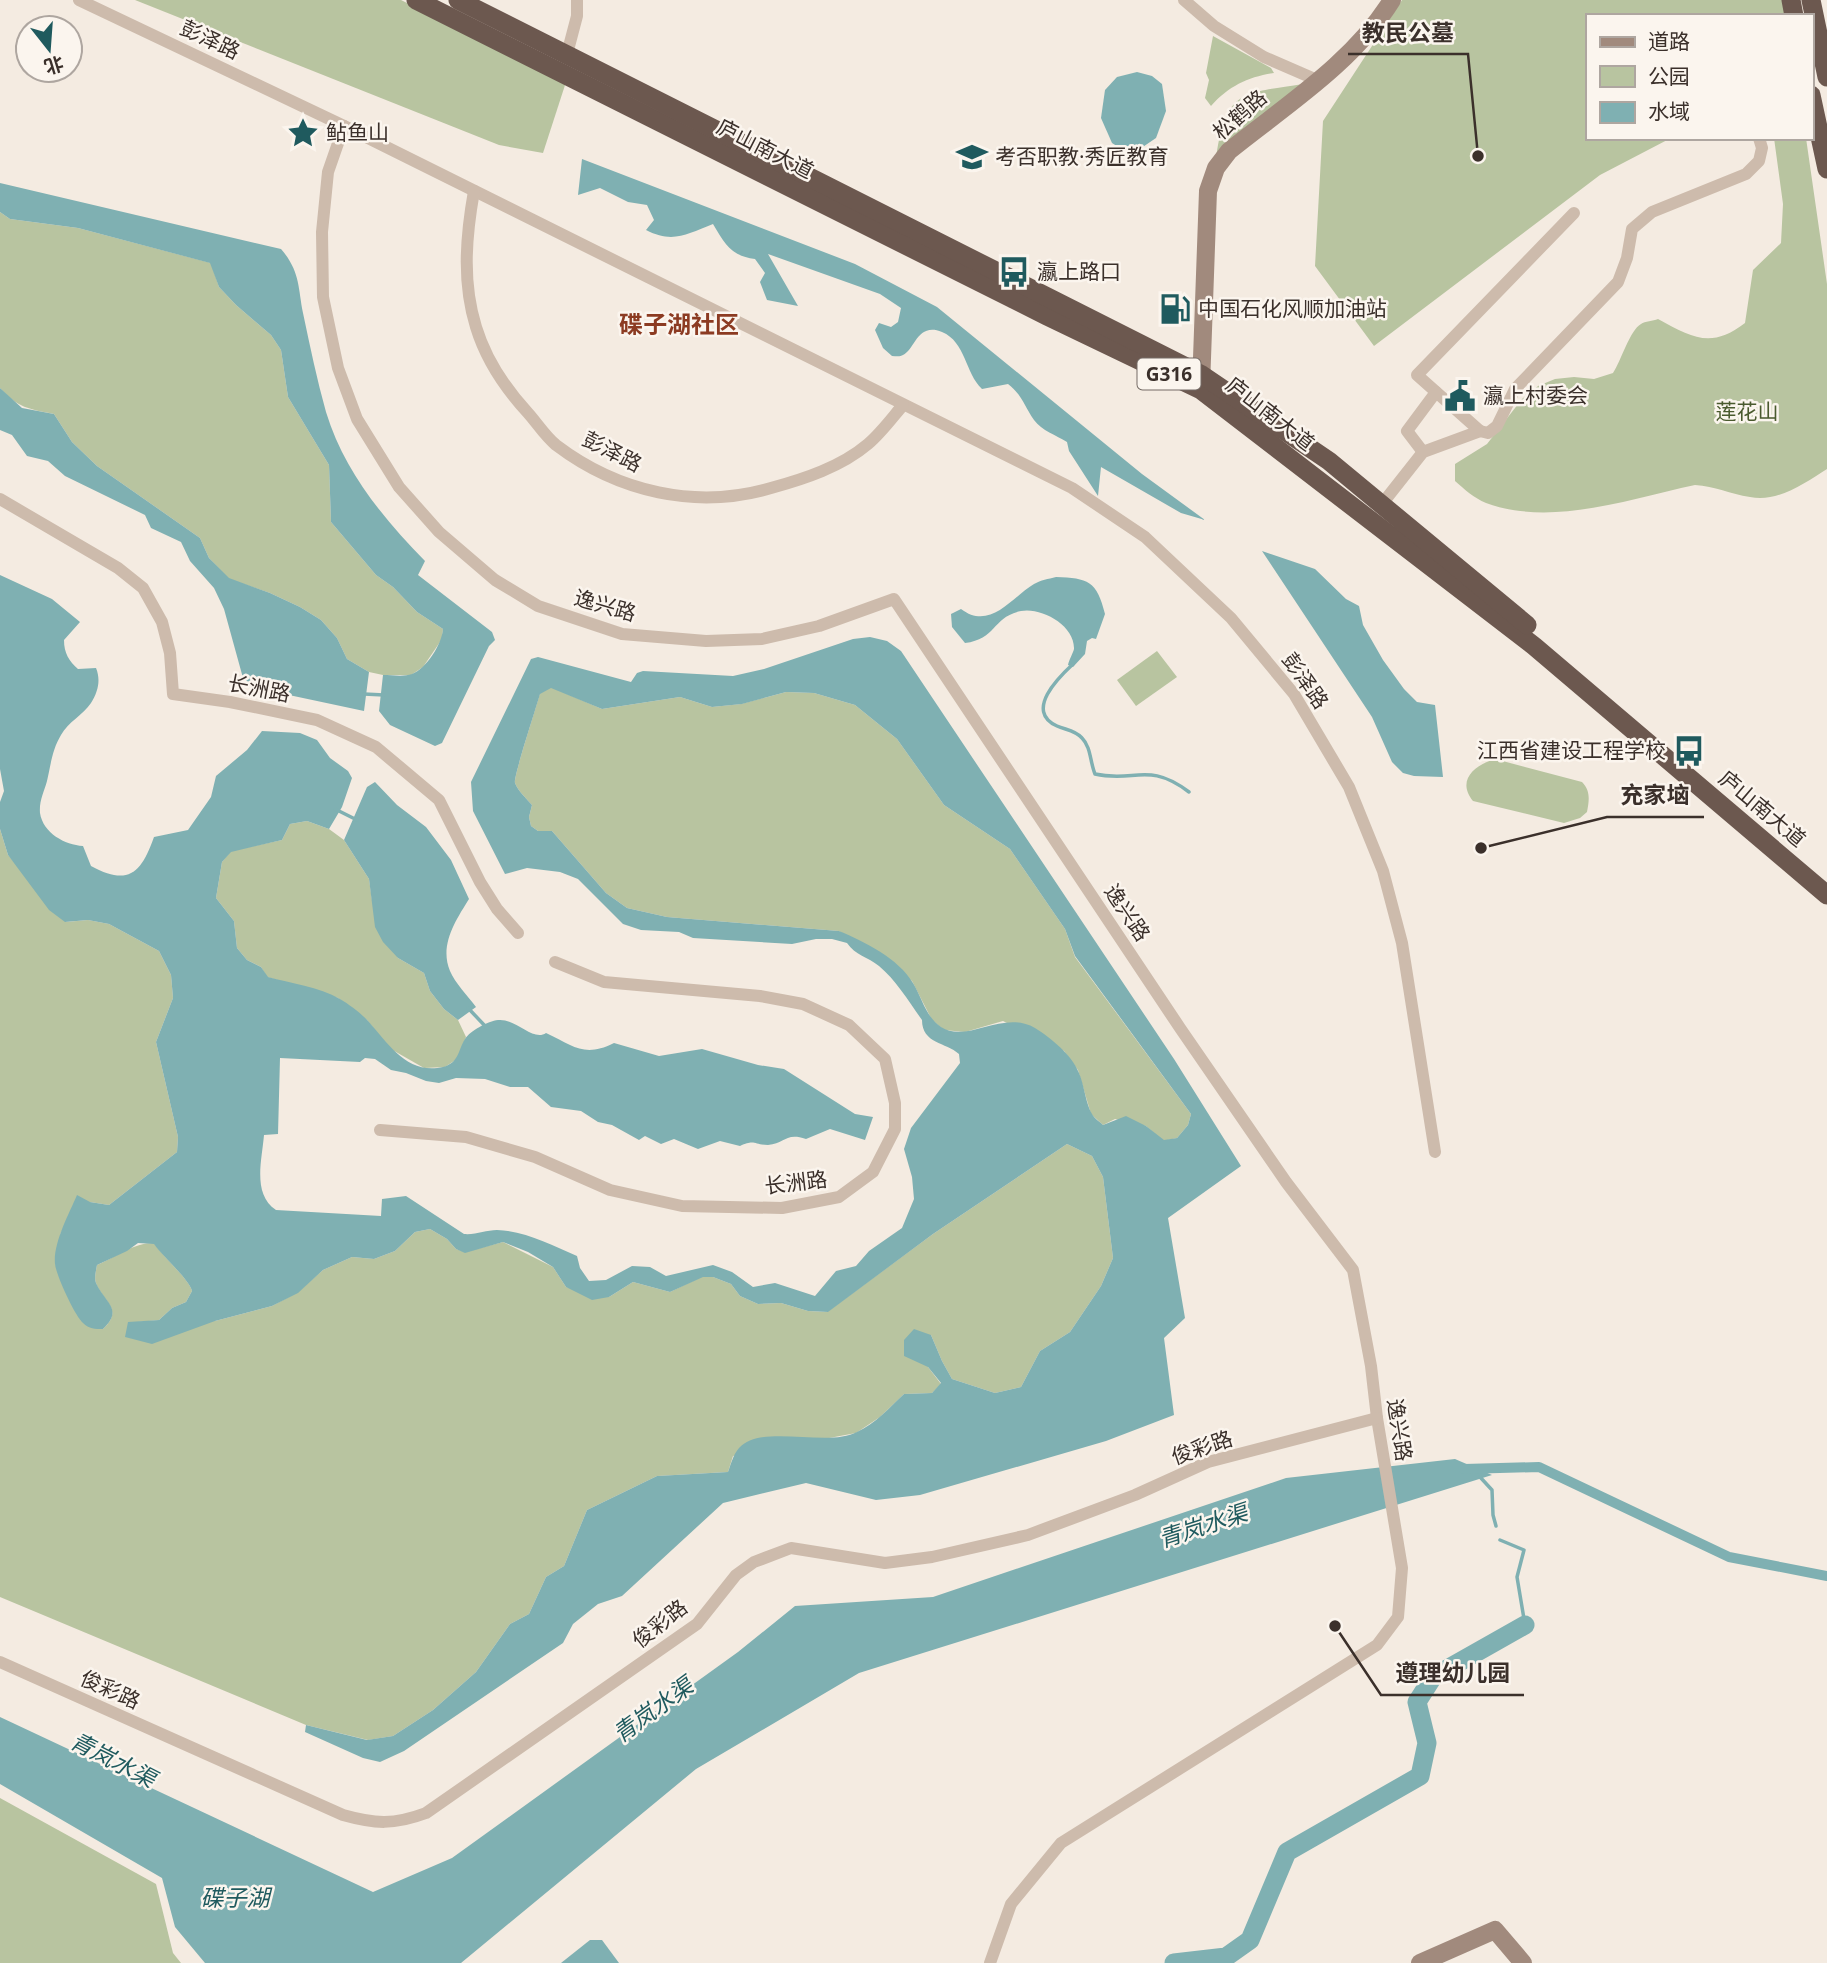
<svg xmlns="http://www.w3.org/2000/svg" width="1827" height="1963" font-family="'Open Sans','Noto Sans SC',sans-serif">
<rect width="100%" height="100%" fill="#f4ebe1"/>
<g fill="#b8c4a0">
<path d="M135 0H401L566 82 543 153 499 145Z"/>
<path d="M1402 0H1785L1789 16H1587V138H1671L1600 175 1374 346 1315 266 1323 121Z"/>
<path d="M1213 36 1271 68 1274 73C1248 77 1229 86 1211 106L1205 98 1209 80 1206 73Z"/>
<path d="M1303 84 1216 159C1226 89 1241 94 1303 84Z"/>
<path d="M1774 138H1806L1827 284V469C1805 483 1777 503 1750 497 1730 494 1715 486 1695 485 1629 499 1552 527 1486 503 1474 498 1464 489 1455 481V464L1487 444 1522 399 1538 386 1555 379 1574 377 1594 379 1613 373C1621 361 1630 330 1641 324 1645 321 1653 321 1658 319 1693 338 1711 349 1745 323L1753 270 1781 243 1783 204Z"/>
<path d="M0 212 10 219 78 228 211 263 219 287 236 305 271 335 281 350 288 397 329 465 331 522 376 575 393 587 417 612 443 629 442 639 423 667 411 675H383L369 672 347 659 337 638 321 620 300 607 270 593 229 579 209 558 200 538 97 466 72 442 54 414C29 409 18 408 0 388Z"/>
<path d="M1157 651 1177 677 1136 706 1117 680Z"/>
<path d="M551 687 602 709 680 697 712 707 741 704 786 692 814 693 855 705 897 739 944 805 1010 849 1065 929 1075 957 1191 1114 1188 1125 1177 1138 1163 1141 1146 1126 1115 1119 1103 1125 1091 1114 1078 1070 1064 1051 1003 1021 965 1032 944 1030 932 1020 912 981 839 931 667 917 627 908 606 893 552 831H538L531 826 529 817 532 805C527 799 518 791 515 783 513 778 537 705 540 693Z"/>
<path d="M1495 759 1582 782C1591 791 1589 801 1587 812L1580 818 1564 823 1473 801C1456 780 1475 765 1495 759Z"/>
<path d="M307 821 329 829 344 840 369 879 372 900 398 958 424 973 430 991 444 1009 458 1020 466 1037 457 1059 445 1067 424 1068 389 1048 367 1020 338 998 267 977 261 967 247 960 237 948 234 921 216 898 222 862 231 851 282 840 290 824Z"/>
<path d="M0 829 8 855 66 922 88 920 109 924 159 951 171 975 173 998 156 1042 178 1137 177 1152 109 1205 90 1202 61 1232 55 1263 64 1288 103 1329C124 1309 104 1303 96 1283 94 1278 96 1271 97 1265 116 1257 133 1243 154 1243 163 1257 189 1279 192 1291L186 1302 172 1308 159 1320 128 1323 215 1321 272 1306 298 1292 323 1270 352 1257 374 1259 395 1251 415 1232 430 1229 447 1239 456 1249 465 1252 503 1242 553 1267 566 1287 609 1297 633 1282 670 1292 703 1276 713 1277 731 1284 740 1296 758 1304 781 1303 808 1311 827 1312 933 1234 1067 1144 1092 1156 1103 1177 1113 1258 1101 1286 1070 1332 1040 1351 1021 1387 995 1393 952 1379 942 1361 931 1335 928 1367 941 1384 932 1393 904 1394 880 1417 856 1433 733 1456 728 1472 657 1476 587 1510 564 1566 546 1577 529 1614 510 1624 476 1672 433 1710 393 1736 368 1740 306 1725 0 1597Z"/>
<path d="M0 1798 156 1884 173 1953 181 1963H0Z"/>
</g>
<g fill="#7fb0b2" fill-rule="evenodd">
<path d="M1137 72 1152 76 1162 84 1166 111 1156 138 1131 155 1112 143 1101 118 1105 90 1117 77Z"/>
<path d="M582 159 855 264 937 307 1142 474 1205 520 1181 513 1101 467 1098 496 1069 451 1067 442C1056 435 1042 431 1034 420 1024 406 1023 396 1008 384L982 389C965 373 966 342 942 332 917 322 915 350 903 355 900 357 896 356 892 356L883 348 875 330 879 323 891 327 898 322 901 308 880 294 768 254 798 306 767 300 760 282 765 273 755 259C731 256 725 244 713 224 687 234 673 244 646 230L654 220 647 205 628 202 600 188 578 195Z"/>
<path d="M0 183 281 249C300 271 298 287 303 313 310 346 317 380 326 412 344 471 383 518 425 561L418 575 492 632 495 640 489 646 442 743 435 746 390 725 379 711 383 675C392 675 404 677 412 674 426 669 442 644 443 629L417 612 393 587 376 575 331 522 329 465 288 397 281 350 271 335 236 305 219 287 210 263 78 228 10 219 0 212Z"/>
<path d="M0 388 22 408 54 414 72 442 97 466 200 538 209 558 229 578 270 593 300 607 321 620 337 638 347 659 369 672 364 711 256 688 243 678 224 609 214 588 190 561 181 542 151 528 145 515 65 476 48 461 27 456 12 435 0 430Z"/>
<path d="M1262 551 1315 569 1346 599 1359 606 1363 625 1383 660 1404 689 1417 702 1435 705 1443 777 1414 776 1403 773 1392 762 1372 717Z"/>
<path d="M0 575 52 599 80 622 64 640C64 653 69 661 78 669L96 668C101 680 98 692 91 703 83 715 68 722 61 735 52 750 51 764 47 781 44 792 39 801 40 813 43 833 65 845 83 846L91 866C128 886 141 874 154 837L188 830 211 797 216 776 247 750 262 731 300 733 317 740 330 758 348 771 352 778 342 807 329 829 307 821 290 824 282 840 231 852 222 862 216 898 234 921 237 948 247 960 261 967 268 977C290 983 319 987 340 999 350 1005 362 1014 369 1022 389 1045 408 1075 443 1067 459 1063 458 1050 465 1039 470 1031 488 1021 498 1020 516 1018 533 1042 546 1033 574 1046 584 1058 614 1043L659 1056 702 1049 758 1065 784 1069 855 1114 873 1117 865 1140 830 1129 806 1139C785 1132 785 1144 768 1145 754 1145 755 1139 740 1146L720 1141 698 1149 674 1139 661 1144 645 1136 639 1140 612 1125 598 1122 581 1111 551 1107 528 1087H510L485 1079 456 1078 439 1083 426 1081 406 1073 391 1070 375 1059 365 1058 360 1062 280 1058 278 1134 264 1135C262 1160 252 1194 276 1210L381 1216 382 1199 406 1196 464 1234C476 1235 486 1230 497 1230 525 1231 551 1245 577 1256L580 1268 589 1281 606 1280 632 1266 650 1267 666 1276 713 1265 732 1272 753 1287 775 1283 815 1296 836 1271 856 1266 869 1251 902 1228 914 1199 912 1177 904 1149 911 1128 960 1063 959 1054C946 1042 922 1044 922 1020 909 1002 896 980 879 966 868 957 855 955 847 943L832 939H816L792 944 693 938 679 932 641 930 623 924 578 879 560 872 527 868 505 874 473 811 471 782 531 659 538 657 631 682 637 673 643 671 733 676 764 669 853 639 870 637 887 641 901 651 1174 1059 1241 1166 1168 1218 1185 1318 1164 1338 1174 1415 1106 1441 920 1495 876 1500 806 1483 723 1503 622 1596 598 1604 573 1624 563 1643 404 1751 380 1762 363 1758 305 1732 306 1725 367 1740 393 1736 433 1710 476 1672 510 1624 529 1614 546 1577 564 1566 587 1510 657 1476 728 1472C731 1464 733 1455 739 1448 762 1423 827 1448 857 1432 875 1424 890 1407 904 1394L932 1393 941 1383 928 1367 904 1356V1340L914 1329 931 1335 942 1361 952 1379 995 1393 1021 1387 1040 1351 1070 1332 1101 1286 1113 1258 1103 1177 1092 1156 1067 1144 933 1234 828 1312 808 1311 781 1303 758 1304 740 1296 731 1284 713 1277H703L670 1292 633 1282 609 1297 592 1300 566 1287 553 1267 528 1252 503 1242 465 1253 456 1249 447 1239 430 1229 415 1232 395 1251 374 1259 352 1257 323 1270 298 1293 272 1306 215 1321 152 1344 125 1337 128 1322 159 1320 172 1308 186 1302 192 1291C189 1279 163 1257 154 1244L138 1243 127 1251 97 1265C96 1271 94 1278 96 1283 105 1303 124 1309 103 1329 95 1329 89 1329 83 1323 75 1316 56 1275 55 1264 53 1243 69 1214 77 1195L90 1202 109 1205 177 1152 178 1137 156 1042 173 998 171 975 159 951 109 924 88 920 65 922 49 910 8 855 0 829V802L4 791 0 769ZM551 688 602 709 680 697 712 707 742 704 786 692 814 693 855 705 897 739 944 805 1010 849 1065 929 1075 956 1191 1114 1188 1125 1177 1138 1164 1140 1146 1126 1126 1116 1103 1125C1100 1122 1094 1118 1092 1114 1086 1105 1084 1084 1079 1073 1072 1055 1051 1038 1035 1028 1003 1009 967 1044 941 1027 926 1017 922 998 913 983 898 958 865 942 839 931L667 917 627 908 606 893 552 831H538L531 826 529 817 532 805C527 799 518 791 515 783 513 778 537 705 540 694Z"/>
<path d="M1056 577C1088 578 1097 581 1105 614L1096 639 1092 638 1087 641 1085 654 1073 667 1068 665C1069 660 1073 653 1074 649 1075 625 1041 607 1021 611 992 617 997 639 965 643L952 627 951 614 961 609C990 631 1011 598 1034 584 1041 580 1048 579 1056 577Z"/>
<path d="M375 782 397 805 426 827 451 860 469 899C456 920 439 945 450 971 455 983 468 996 476 1007L458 1020 444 1009 430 991 424 973 398 958 383 942 375 927 369 879 344 840 367 787Z"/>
<path d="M1455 1459 1492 1475 859 1673 696 1769 461 1963H205L175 1927 162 1878 0 1784V1717L373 1892 452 1858 738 1652 795 1606 933 1597 1286 1478Z"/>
<path d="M590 1940H602L619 1963H561Z"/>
</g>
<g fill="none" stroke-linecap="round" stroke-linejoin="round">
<g stroke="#7fb0b2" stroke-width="3.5">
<path d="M1073 664C1059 677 1024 711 1057 726 1066 730 1075 730 1082 738 1091 747 1090 762 1095 774 1135 783 1148 761 1189 792"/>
<path d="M364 694 384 695"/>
<path d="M335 809 357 820"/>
<path d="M468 1008 487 1028"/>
<path d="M1480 1477 1492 1490 1493 1515 1496 1526"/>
<path d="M1500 1540 1524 1550 1517 1577 1525 1625"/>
</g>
<path stroke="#7fb0b2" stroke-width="10" d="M1464 1469 1539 1467 1729 1557 1827 1576"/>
<path stroke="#7fb0b2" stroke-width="19" d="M1174 1963 1226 1957 1250 1940 1287 1852 1420 1776 1427 1743 1417 1702 1433 1677 1525 1625"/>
<g stroke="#cdbbac" stroke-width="12">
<path d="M79 0 344 126 1072 488 1145 537 1231 618 1294 694 1349 787 1383 871 1402 943 1435 1152"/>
<path d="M1184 0 1214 26 1264 57 1317 80"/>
<path d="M567 54 577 16V0"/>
<path d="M344 126 328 172 322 232 323 297 338 368 357 419 399 487 439 532 495 580 538 606 622 634 706 641 762 639 819 626 894 599 1180 1028 1286 1182 1353 1270 1371 1366 1377 1418 1402 1568 1398 1617 1377 1645 1061 1843 1011 1904 990 1963"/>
<path d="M474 191C466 236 462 282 476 327 486 360 505 388 528 413 537 423 545 436 556 445 618 492 696 510 771 488 804 479 841 467 868 444 881 433 892 418 903 405"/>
<path d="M1480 431 1417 375 1574 213"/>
<path d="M1423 452 1407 431 1436 392"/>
<path d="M0 499 118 568 143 588 162 622 170 653 173 694 230 702 317 720 376 747 439 800 480 882 497 909 518 933"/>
<path d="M1382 504 1423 452 1480 431 1488 433 1497 426 1515 389 1618 282 1627 258 1632 229 1652 212 1746 174 1759 161 1762 148 1759 138"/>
<path d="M380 1130 466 1137 535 1157 610 1190 682 1206 782 1208 839 1197 873 1172 895 1129V1103L885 1059 849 1025 803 1004 760 996 604 982 555 962"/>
<path d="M0 1662 343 1815C375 1824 394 1825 426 1813L697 1624 736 1575 754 1562 791 1548 885 1563 932 1557 1028 1535 1135 1495 1208 1462 1377 1418"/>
</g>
<g stroke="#a18a7d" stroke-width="18">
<path d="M1201 386 1208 191 1216 168 1229 151C1286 105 1353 63 1392 0"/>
<path d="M1420 1963 1495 1930 1523 1963"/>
</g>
<g stroke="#6c584f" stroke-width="19">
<path d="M416 0 1047 316 1201 390 1534 646 1827 895"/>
<path d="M458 0 1202 375 1329 461 1527 625"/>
<path d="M1791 0 1794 16"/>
<path d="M1811 0 1827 77"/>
<path d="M1811 95 1827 169"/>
</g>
</g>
<defs>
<symbol id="sight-bare" viewBox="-9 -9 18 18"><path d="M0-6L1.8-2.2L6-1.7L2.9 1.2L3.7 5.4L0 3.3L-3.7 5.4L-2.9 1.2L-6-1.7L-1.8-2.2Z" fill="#1f5a5e" stroke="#fbf5ee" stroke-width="2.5" paint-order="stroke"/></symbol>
<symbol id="university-bare" viewBox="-9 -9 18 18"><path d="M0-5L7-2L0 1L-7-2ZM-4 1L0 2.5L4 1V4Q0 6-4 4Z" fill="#1f5a5e" stroke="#fbf5ee" stroke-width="2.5" paint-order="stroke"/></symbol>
<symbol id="bus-bare" viewBox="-9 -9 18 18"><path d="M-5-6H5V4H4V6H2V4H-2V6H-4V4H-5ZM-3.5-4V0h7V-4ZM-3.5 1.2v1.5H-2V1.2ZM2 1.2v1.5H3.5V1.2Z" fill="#1f5a5e" stroke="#fbf5ee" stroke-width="2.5" paint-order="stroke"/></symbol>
<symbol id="fuel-bare" viewBox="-9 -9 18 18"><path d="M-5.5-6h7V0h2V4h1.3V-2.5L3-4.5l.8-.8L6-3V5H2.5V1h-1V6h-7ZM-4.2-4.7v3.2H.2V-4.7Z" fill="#1f5a5e" stroke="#fbf5ee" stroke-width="2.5" paint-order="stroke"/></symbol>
<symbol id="civic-bare" viewBox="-9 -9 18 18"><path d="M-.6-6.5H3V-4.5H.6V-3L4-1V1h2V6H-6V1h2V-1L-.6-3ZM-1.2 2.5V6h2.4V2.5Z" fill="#1f5a5e" stroke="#fbf5ee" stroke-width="2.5" paint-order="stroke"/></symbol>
</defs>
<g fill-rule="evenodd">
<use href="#sight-bare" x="281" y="111" width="44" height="44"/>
<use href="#university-bare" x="950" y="135" width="44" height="44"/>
<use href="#bus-bare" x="992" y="250" width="44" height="44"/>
<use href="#fuel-bare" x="1153" y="287" width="44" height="44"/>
<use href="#civic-bare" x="1438" y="374" width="44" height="44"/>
<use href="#bus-bare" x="1667" y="729" width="44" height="44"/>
</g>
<g text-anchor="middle" stroke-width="5" stroke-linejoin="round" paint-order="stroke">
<rect fill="#fbf5ee" stroke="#756b66" stroke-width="2" x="1137.5" y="358.5" width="63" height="31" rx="5"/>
<g font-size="19" font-weight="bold" fill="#3b302b">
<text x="1169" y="381">G316</text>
</g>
<g font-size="21" fill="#3b302b" stroke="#fbf5ee">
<text transform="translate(210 40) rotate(25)" y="7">彭泽路</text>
<text transform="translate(1240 115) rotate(-41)" y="7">松鹤路</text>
<text transform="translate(765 149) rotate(27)" y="7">庐山南大道</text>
<text transform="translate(1270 414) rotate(38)" y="7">庐山南大道</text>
<text transform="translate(612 452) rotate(27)" y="7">彭泽路</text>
<text transform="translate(605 606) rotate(16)" y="7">逸兴路</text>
<text transform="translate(1305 681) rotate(55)" y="7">彭泽路</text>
<text transform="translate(259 689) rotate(11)" y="7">长洲路</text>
<text transform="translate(1762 809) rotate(40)" y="7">庐山南大道</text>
<text transform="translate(1127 913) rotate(56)" y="7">逸兴路</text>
<text transform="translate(796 1183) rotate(-7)" y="7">长洲路</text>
<text transform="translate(1399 1430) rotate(81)" y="7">逸兴路</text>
<text transform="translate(1202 1448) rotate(-19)" y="7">俊彩路</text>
<text transform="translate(660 1624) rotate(-38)" y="7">俊彩路</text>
<text transform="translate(110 1690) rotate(24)" y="7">俊彩路</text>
</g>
<g font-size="21" fill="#3b302b" stroke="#fbf5ee" text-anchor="start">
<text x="326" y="140">鲇鱼山</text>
<text x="995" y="164">考否职教·秀匠教育</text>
<text x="1037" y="279">瀛上路口</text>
<text x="1198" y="316">中国石化风顺加油站</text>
<text x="1483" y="403">瀛上村委会</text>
<text x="1666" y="758" text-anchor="end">江西省建设工程学校</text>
</g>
<g font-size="21" fill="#4a5a2e" stroke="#fbf5ee">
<text x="1747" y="419">莲花山</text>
</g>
<g font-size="23" font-style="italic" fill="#1f5a5e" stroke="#fbf5ee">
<text transform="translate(1203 1526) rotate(-18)" y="8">青岚水渠</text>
<text transform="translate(653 1710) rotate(-36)" y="8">青岚水渠</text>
<text transform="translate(113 1760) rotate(27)" y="8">青岚水渠</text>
<text x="235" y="1906">碟子湖</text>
</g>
<g font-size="24" font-weight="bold" fill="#8c3b22" stroke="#fbf5ee">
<text x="679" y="333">碟子湖社区</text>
</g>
</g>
<path fill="none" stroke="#3b302b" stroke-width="2.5" d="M1478 156L1468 54H1348M1481 848L1607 817H1704M1335 1626L1381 1695H1524"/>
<g fill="#3b302b" stroke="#fbf5ee" stroke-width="2.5">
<circle cx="1478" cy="156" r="7"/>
<circle cx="1481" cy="848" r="7"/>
<circle cx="1335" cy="1626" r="7"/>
</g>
<g font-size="23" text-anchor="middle" font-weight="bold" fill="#3b302b" stroke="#fbf5ee" stroke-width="5" stroke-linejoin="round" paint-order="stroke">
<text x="1408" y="41">教民公墓</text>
<text x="1655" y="803">充家垴</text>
<text x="1453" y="1681">遵理幼儿园</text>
</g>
<rect x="1586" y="14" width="228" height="126" fill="#fbf5ee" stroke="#aea6a0" stroke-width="2"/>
<rect x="1600" y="37" width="35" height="10" fill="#a18a7d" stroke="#aea6a0" stroke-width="2"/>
<text x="1648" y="49" font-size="21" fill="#3b302b">道路</text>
<rect x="1600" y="66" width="35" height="21" fill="#b8c4a0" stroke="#aea6a0" stroke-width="2"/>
<text x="1648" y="84" font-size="21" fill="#3b302b">公园</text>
<rect x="1600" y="102" width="35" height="21" fill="#7fb0b2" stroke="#aea6a0" stroke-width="2"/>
<text x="1648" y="119" font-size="21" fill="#3b302b">水域</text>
<g transform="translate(49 49) rotate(163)"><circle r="33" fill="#fbf5ee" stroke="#aea6a0" stroke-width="2"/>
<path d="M0-5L12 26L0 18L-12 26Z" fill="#1f5a5e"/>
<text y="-10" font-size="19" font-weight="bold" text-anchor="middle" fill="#3b302b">北</text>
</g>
</svg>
